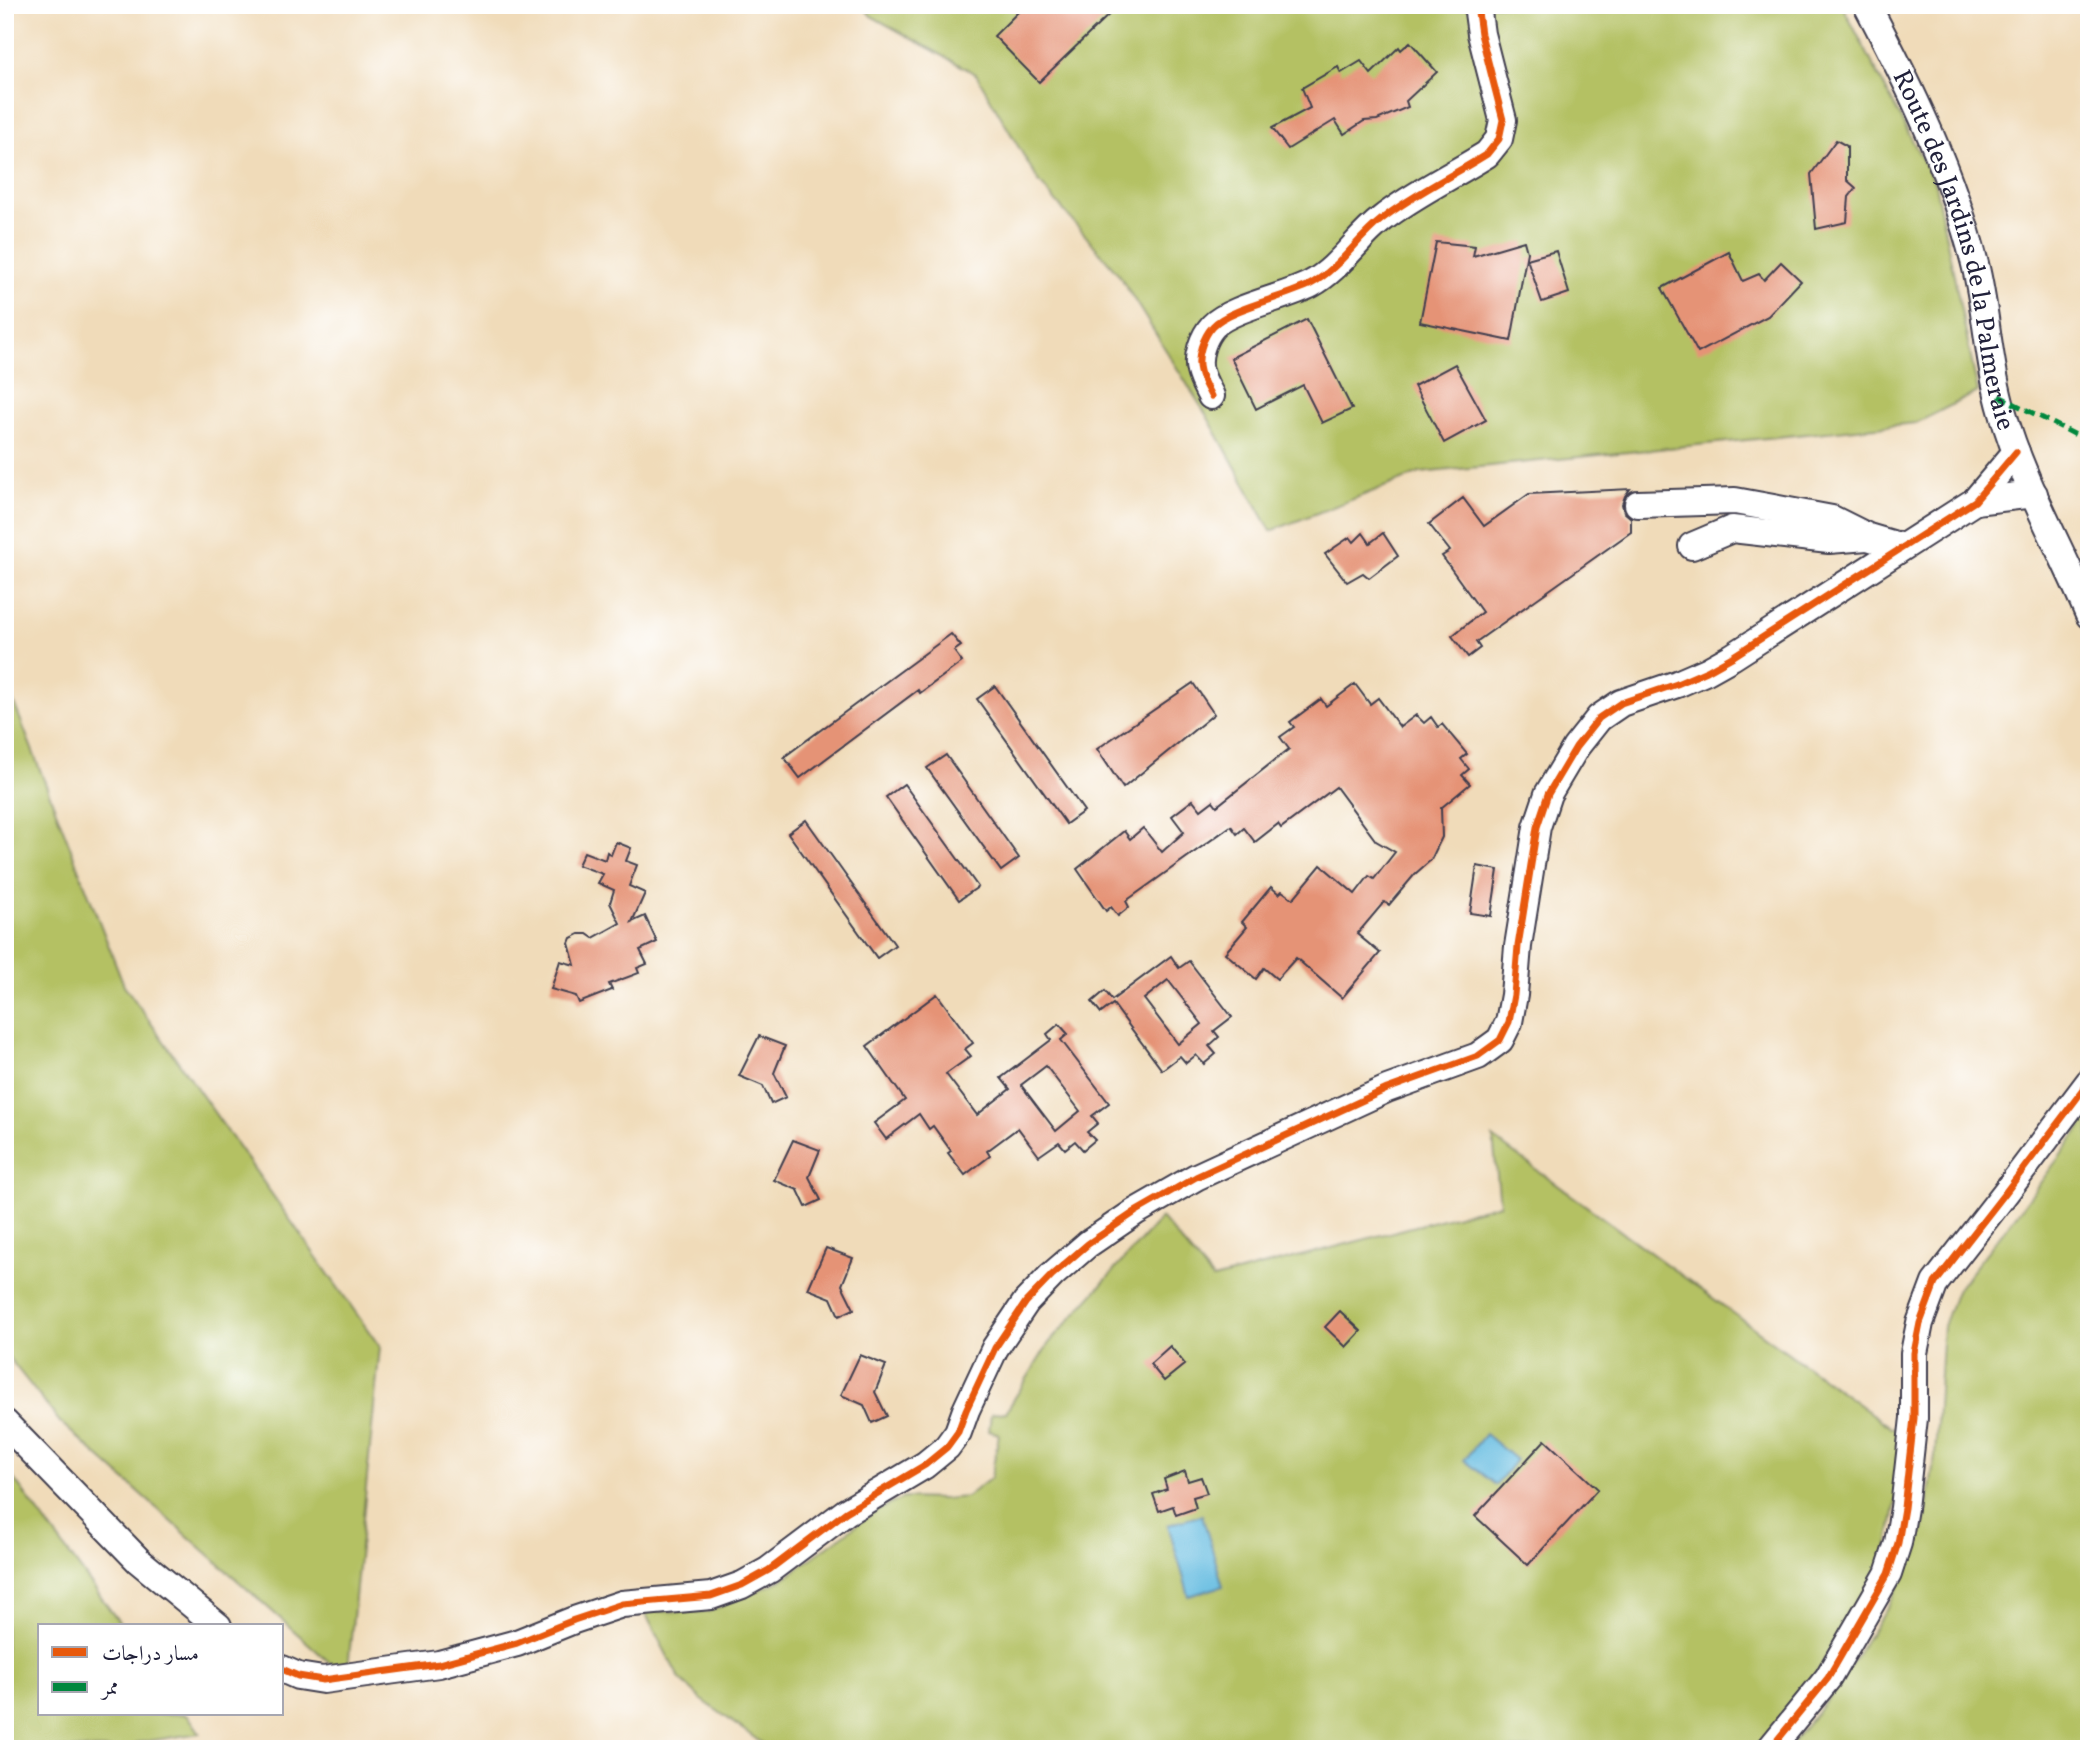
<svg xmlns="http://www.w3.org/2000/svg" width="2094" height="1754" font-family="Vollkorn,Amiri,serif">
<rect width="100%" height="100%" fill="#fff"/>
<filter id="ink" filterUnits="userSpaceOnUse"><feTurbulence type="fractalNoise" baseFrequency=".0143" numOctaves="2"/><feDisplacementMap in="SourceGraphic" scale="14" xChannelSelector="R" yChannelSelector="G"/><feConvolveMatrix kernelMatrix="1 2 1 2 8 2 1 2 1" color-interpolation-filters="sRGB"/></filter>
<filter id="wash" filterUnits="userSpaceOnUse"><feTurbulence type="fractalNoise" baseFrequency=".00686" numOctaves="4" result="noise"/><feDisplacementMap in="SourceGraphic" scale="28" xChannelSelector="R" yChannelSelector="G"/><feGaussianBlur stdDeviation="1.57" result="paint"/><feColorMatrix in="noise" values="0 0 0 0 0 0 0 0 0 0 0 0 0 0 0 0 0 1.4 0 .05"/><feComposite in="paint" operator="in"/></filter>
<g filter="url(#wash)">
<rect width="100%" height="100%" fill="#f0dbb9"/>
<g fill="#b4c163" stroke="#6b724f" stroke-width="2">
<path d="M862 5H1842L1935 184 1978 392 1916 423 1420 473 1271 531 1207 416 1117 272 1039 182 976 74 871 16Z"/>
<path d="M5 680 124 985 380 1347 347 1678 60 1422 5 1353Z"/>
<path d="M2089 1117V1749H1787L1832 1694 1893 1598 1923 1531 1935 1456 1943 1326 1956 1291 2017 1214Z"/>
<path d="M1493 1138 1891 1428 1909 1429 1885 1562 1795 1707 1756 1749H770L701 1699 679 1678 644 1611 708 1612 782 1580 874 1512 903 1498 944 1499 966 1497 991 1478 999 1434 989 1431 991 1414 1006 1412 1049 1343 1161 1218 1213 1279 1500 1204Z"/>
<path d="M5 1467 122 1626H40V1714H187L200 1733 136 1743 131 1749H5Z"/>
</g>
<g fill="#63bbe0" stroke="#426e8e" stroke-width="2">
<path d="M1485 1434 1516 1460 1496 1485 1464 1460Z"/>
<path d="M1202 1515 1223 1586 1189 1596 1168 1525Z"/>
</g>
<g id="blocks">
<g fill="#e59376" fill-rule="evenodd">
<path d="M1025 5H1119L1039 82 994 36Z"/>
<path d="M1410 42 1437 72 1406 101 1408 107 1377 120 1364 121 1344 134 1335 120 1288 149 1272 128 1310 108 1302 88 1338 67 1341 73 1361 61 1371 74 1399 47 1401 50Z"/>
<path d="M1836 140 1847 146V180L1856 188 1849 197 1847 222 1816 229 1811 174Z"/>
<path d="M1524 241 1527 252 1511 341 1420 322 1436 242 1475 246 1473 256Z"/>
<path d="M1556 251 1569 293 1542 302 1527 259Z"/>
<path d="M1729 252 1743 281 1759 274 1764 280 1781 262 1801 281 1768 316 1698 353 1662 288Z"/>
<path d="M1307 319 1352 409 1322 423 1303 385 1256 409 1231 358Z"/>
<path d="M1455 364 1486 420 1444 443 1414 386Z"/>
<path d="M1630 489 1625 496 1622 504 1624 512 1631 518V532L1476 642 1480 648 1468 657 1452 636 1482 612 1442 556 1450 551 1429 524 1463 498 1484 526 1529 494Z"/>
<path d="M1363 533 1370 543 1383 533 1398 556 1369 578 1363 573 1347 582 1325 554 1350 537 1354 542Z"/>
<path d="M951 634 961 646 954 651 962 662 920 693 918 690 800 778 784 757Z"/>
<path d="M1193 683 1214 714 1123 788 1097 749Z"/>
<path d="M1355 684 1370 704 1378 698 1400 727 1416 715 1424 723 1431 717 1438 727 1442 724 1467 754 1461 759 1469 769 1462 775 1470 784 1441 808 1442 837 1431 860 1415 874 1389 905 1384 902 1357 934 1380 953 1342 998 1296 958 1277 979 1264 968 1256 979 1225 953 1247 927 1242 922 1271 887 1279 894 1282 891 1293 899 1321 865 1355 894 1369 876 1374 879 1395 852 1376 841 1336 787 1281 828 1278 824 1255 842 1244 828 1237 834 1231 826 1126 901 1129 907 1118 916 1111 907 1106 911 1077 869 1124 831 1130 839 1143 828 1162 852 1184 832 1172 816 1193 800 1201 810 1213 801 1217 806 1289 749 1280 737 1294 727 1290 722 1321 699 1326 706Z"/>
<path d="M995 686 1084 811 1066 824 977 699Z"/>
<path d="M946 755 1019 858 1001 871 927 768Z"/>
<path d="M904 784 978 887 959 900 886 797Z"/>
<path d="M806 820 895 945 877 958 788 833Z"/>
<path d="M616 842 631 848 626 861 637 865 629 886 645 893 632 922 645 916 657 942 640 950 647 964 637 968 639 973 609 984 612 990 579 1003 576 996 551 989 560 961 575 965 569 943 571 938 579 934H587L593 938 620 923 610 903 614 890 598 883 603 874 578 865 584 852 605 860 607 852 611 855Z"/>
<path d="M1477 866 1498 870 1491 916 1470 913Z"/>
<path d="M1171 956 1179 968 1189 961 1232 1017 1214 1031 1219 1037 1209 1046 1216 1054 1204 1064 1196 1055 1186 1063 1180 1056 1162 1070 1113 1004 1101 1013 1092 1002 1105 991 1112 1000ZM1168 980 1202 1024 1178 1044 1144 999Z"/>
<path d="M937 994 973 1043 965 1049 971 1056 946 1074 977 1115 1010 1089 1001 1078 1051 1040 1047 1034 1059 1024 1068 1034 1061 1040 1109 1103 1092 1116 1098 1123 1087 1132 1095 1140 1083 1150 1075 1141 1065 1149 1059 1142 1039 1156 1018 1128 987 1151 990 1156 965 1175 948 1153 951 1151 933 1126 929 1129 919 1114 886 1139 874 1123 905 1100 867 1046ZM1046 1066 1080 1111 1056 1131 1021 1085Z"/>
<path d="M759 1036 785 1046 774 1073 786 1097 771 1104 763 1086 739 1076Z"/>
<path d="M793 1140 820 1150 809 1177 821 1200 806 1207 798 1190 774 1180Z"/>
<path d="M826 1248 853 1258 842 1285 854 1309 839 1316 831 1298 808 1289Z"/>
<path d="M1340 1311 1361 1331 1346 1347 1325 1327Z"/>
<path d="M1170 1346 1185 1364 1164 1381 1150 1364Z"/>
<path d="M860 1355 886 1365 875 1392 887 1416 872 1423 864 1405 841 1395Z"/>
<path d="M1545 1440 1598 1489 1528 1565 1475 1516Z"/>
<path d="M1185 1471 1188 1481 1201 1477 1207 1493 1193 1497 1196 1508 1176 1515 1173 1506 1159 1511 1153 1494 1167 1489 1164 1479Z"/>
</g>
</g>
</g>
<g filter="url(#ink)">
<use href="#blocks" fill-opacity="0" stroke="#413e4e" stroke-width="2"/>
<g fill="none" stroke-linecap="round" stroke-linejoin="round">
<defs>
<g id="minor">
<path id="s1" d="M1867 5C1911 88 1952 173 1975 264 1987 312 1988 363 2002 410 2022 481 2060 546 2089 615"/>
<path d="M1211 396C1207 388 1202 380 1200 371 1196 357 1203 337 1213 326 1230 308 1287 297 1311 284 1340 268 1356 239 1382 219 1412 195 1454 175 1487 154L1499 139 1503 120 1481 34 1477 5"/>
<path d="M1975 501 2034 494"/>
<path d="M1638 504 1735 501 1832 519 1868 537 1902 547"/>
<path d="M1692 546 1732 529 1829 540 1867 537"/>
<path d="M5 1423 139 1561 218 1626"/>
<path d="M282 1669 298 1676 323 1680 439 1664 517 1643 574 1620 622 1604 711 1596 742 1585 769 1570 846 1512 925 1465 947 1447 958 1432 966 1410 995 1348 1026 1302 1052 1275 1088 1244 1135 1212 1196 1177 1387 1089 1478 1056 1500 1040 1509 1022 1514 995 1518 946 1537 827 1548 794 1576 747 1599 718 1621 703 1677 684 1707 671 1732 657 1975 501 2016 452"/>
<path d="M1770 1749 1828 1678 1888 1574 1898 1543 1904 1508 1914 1418V1353L1920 1323 1935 1283 2006 1192 2089 1082"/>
</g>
</defs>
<use href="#minor" stroke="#413e4e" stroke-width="30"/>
<use href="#minor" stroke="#fff" stroke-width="26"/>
<path stroke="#00873e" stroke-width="5" stroke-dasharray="10 5" stroke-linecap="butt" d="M1999 396 2076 435 2089 438"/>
<defs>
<g id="cycleway">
<path d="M1211 396C1207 388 1202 380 1200 371 1196 357 1203 337 1213 326 1230 308 1287 297 1311 284 1340 268 1356 239 1382 219 1412 195 1454 175 1487 154L1499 139 1503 120 1481 34 1477 5"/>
<path d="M282 1669 298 1676 323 1680 439 1664 517 1643 574 1620 622 1604 711 1596 742 1585 769 1570 846 1512 925 1465 947 1447 958 1432 966 1410 995 1348 1026 1302 1052 1275 1088 1244 1135 1212 1196 1177 1387 1089 1478 1056 1500 1040 1509 1022 1514 995 1518 946 1537 827 1548 794 1576 747 1599 718 1621 703 1677 684 1707 671 1732 657 1975 501 2016 452"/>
<path d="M1770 1749 1828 1678 1888 1574 1898 1543 1904 1508 1914 1418V1353L1920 1323 1935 1283 2006 1192 2089 1082"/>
</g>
</defs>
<use href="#cycleway" stroke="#fff" stroke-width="11"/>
<use href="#cycleway" stroke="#e8590c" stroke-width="7"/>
</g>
</g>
<g text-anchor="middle" stroke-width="6" stroke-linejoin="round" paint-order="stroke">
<g font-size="26" fill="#22223b" stroke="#fff">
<text dy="9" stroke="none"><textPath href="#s1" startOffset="262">Route des Jardins de la Palmeraie</textPath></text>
</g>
</g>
<rect width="2094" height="1754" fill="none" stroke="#fff" stroke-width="28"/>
<rect x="38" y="1624" width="245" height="91" fill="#ffffff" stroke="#a7a7b1" stroke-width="2"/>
<rect x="52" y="1647" width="35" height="10" fill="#e8590c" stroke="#a7a7b1" stroke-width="2"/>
<text x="102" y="1660" font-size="21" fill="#22223b">مسار دراجات</text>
<rect x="52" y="1682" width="35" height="10" fill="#00873e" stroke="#a7a7b1" stroke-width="2"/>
<text x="102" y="1694" font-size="21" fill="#22223b">ممر</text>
</svg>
